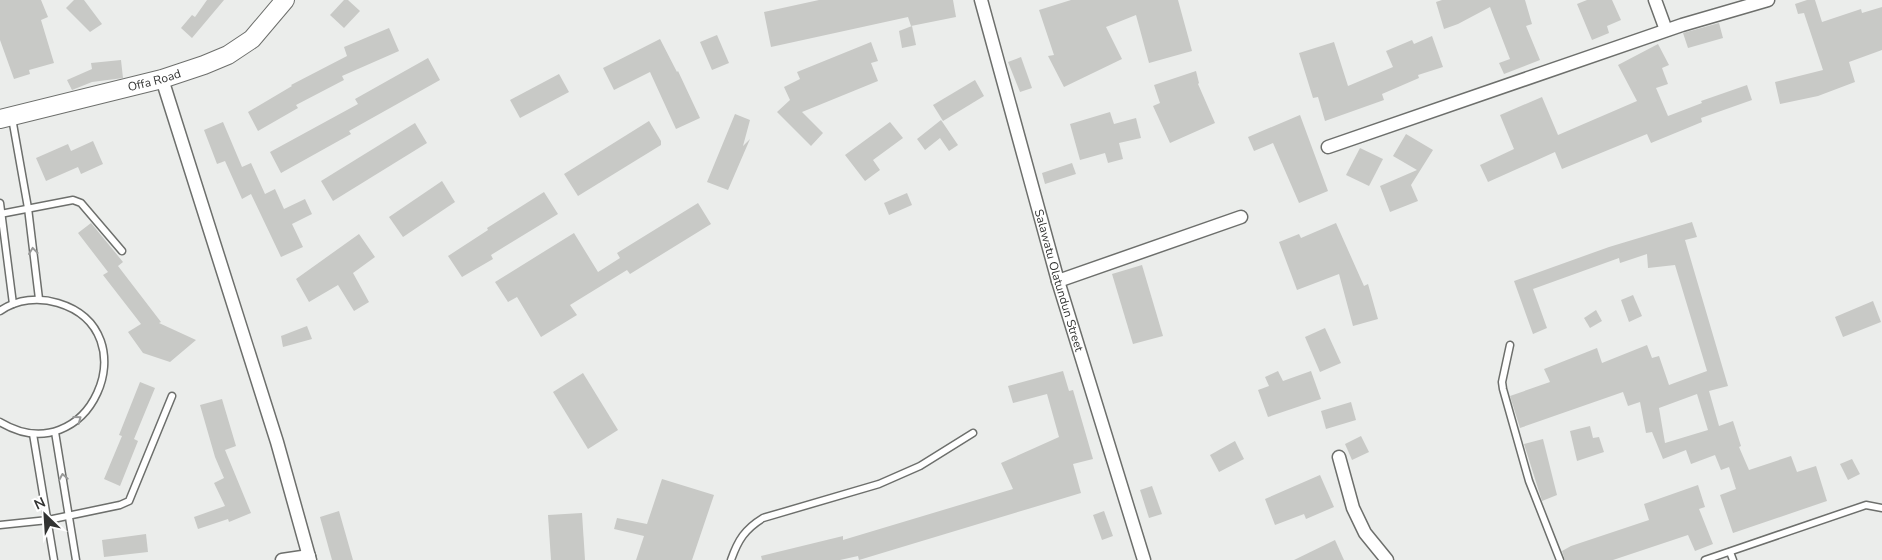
<svg xmlns="http://www.w3.org/2000/svg" width="1882" height="560" font-family="'Nunito Sans',sans-serif">
<rect width="100%" height="100%" fill="#ebedeb"/>
<g fill="#c8c9c6" fill-rule="evenodd">
<path d="M0 0H41L48 17 41 20 54 63 29 70 30 74 14 79 0 40Z"/>
<path d="M74 0H84L102 24 90 32 66 8Z"/>
<path d="M207 0H224L192 38 181 28 192 15 195 17Z"/>
<path d="M344 0H348L360 11 344 28 330 15Z"/>
<path d="M819 0H953L956 17 911 26 908 17 771 47 764 12Z"/>
<path d="M1071 0H1178L1192 51 1149 63 1136 15 1106 27 1122 59 1064 87 1048 56 1054 55 1039 10Z"/>
<path d="M1442 0H1525L1532 24 1526 26 1540 60 1504 74 1499 63 1510 59 1490 7 1458 24 1444 29 1436 2Z"/>
<path d="M1587 0H1612L1621 20 1607 26 1609 33 1592 40 1577 4Z"/>
<path d="M1807 0H1815L1822 22 1861 9 1862 13 1882 7V50L1849 62 1855 82 1818 96 1780 104 1775 82 1823 70 1804 13 1798 14 1795 4Z"/>
<path d="M1719 23 1723 38 1688 48 1683 33Z"/>
<path d="M912 26 916 45 902 48 899 31Z"/>
<path d="M389 28 399 51 342 76 344 80 296 105 298 108 258 131 248 112 292 86 291 85 347 56 344 47Z"/>
<path d="M717 35 729 63 712 70 700 42Z"/>
<path d="M1432 36 1443 67 1418 75 1419 78 1382 94 1384 100 1325 121 1318 97 1313 98 1299 53 1334 42 1348 86 1393 67 1386 51 1412 40 1414 44Z"/>
<path d="M660 39 677 72 678 71 700 118 676 129 650 72 614 90 603 68Z"/>
<path d="M871 42 878 61 871 63 878 81 802 112 823 133 811 146 777 112 790 100 784 87 800 79 797 72Z"/>
<path d="M1658 44 1669 65 1662 68 1668 84 1656 88 1668 116 1702 103 1701 101 1747 85 1752 100 1701 118 1702 122 1651 143 1647 134 1562 169 1555 152 1488 182 1480 165 1514 149 1500 115 1542 97 1558 135 1637 101 1618 65Z"/>
<path d="M1021 57 1032 88 1020 92 1008 62Z"/>
<path d="M428 58 440 80 349 131 351 134 281 173 270 152 358 104 355 99Z"/>
<path d="M121 60 123 78 92 82 72 90 67 80 92 69 91 63Z"/>
<path d="M1196 71 1199 83 1198 84 1215 123 1170 143 1153 106 1160 103 1154 85Z"/>
<path d="M559 74 569 92 520 118 510 100Z"/>
<path d="M975 80 984 96 943 121 933 105Z"/>
<path d="M1110 112 1114 124 1136 118 1141 138 1119 143 1123 159 1108 163 1105 153 1080 160 1070 124Z"/>
<path d="M735 114 750 120 743 146 750 139 728 190 707 182Z"/>
<path d="M1300 115 1328 191 1299 203 1273 143 1254 151 1248 137Z"/>
<path d="M941 120 958 145 949 151 940 138 925 150 917 139Z"/>
<path d="M649 121 661 141V145L578 196 564 174Z"/>
<path d="M223 122 242 167 251 163 265 194 275 189 284 209 305 199 312 214 292 224 303 247 281 257 251 194 242 199 225 161 217 164 204 130Z"/>
<path d="M890 122 903 138 873 160 880 170 865 181 845 155Z"/>
<path d="M415 123 427 143 333 201 321 181Z"/>
<path d="M1406 134 1433 150 1411 185 1418 201 1390 212 1380 186 1417 170 1393 156Z"/>
<path d="M93 141 103 164 81 174 78 167 46 181 36 158 68 144 71 151Z"/>
<path d="M1360 148 1383 159 1369 186 1346 175Z"/>
<path d="M1072 163 1076 174 1045 184 1042 173Z"/>
<path d="M442 181 455 202 403 237 389 217Z"/>
<path d="M544 192 558 214 491 255 493 259 462 277 448 256 488 230 487 228Z"/>
<path d="M907 193 912 205 889 215 884 203Z"/>
<path d="M698 203 711 224 630 274 627 270 570 305 577 315 541 337 517 297 508 302 495 282 574 233 598 272 620 258 617 253Z"/>
<path d="M1692 222 1697 237 1685 240 1728 386 1709 391 1719 426 1733 421 1741 446 1739 447 1749 470 1791 456 1797 472 1816 466 1827 501 1733 533 1720 495 1736 489 1729 467 1721 470 1715 455 1691 464 1686 450 1663 459 1652 432 1646 433 1640 402 1628 406 1623 392 1520 428 1510 396 1550 382 1544 369 1597 348 1602 363 1647 345 1652 358 1659 356 1669 385 1707 371 1675 265 1648 268 1647 254 1620 263 1619 258 1533 289 1547 328 1533 334 1514 281 1609 247ZM1697 394 1708 430 1665 443 1659 408Z"/>
<path d="M91 223 123 262 118 266 161 322 159 323 196 340 170 362 143 353 128 332 141 324 103 275 108 272 78 233Z"/>
<path d="M1336 223 1364 286 1368 284 1378 319 1353 326 1339 274 1297 290 1279 242 1299 234 1301 238Z"/>
<path d="M359 234 375 257 353 273 369 302 354 311 338 285 309 302 296 279Z"/>
<path d="M1142 265 1163 336 1133 344 1112 274Z"/>
<path d="M1633 295 1642 316 1629 322 1621 300Z"/>
<path d="M1873 301 1881 322 1843 337 1835 317Z"/>
<path d="M1596 310 1602 321 1590 328 1584 318Z"/>
<path d="M307 326 312 339 283 347 281 336Z"/>
<path d="M1325 328 1341 363 1320 372 1305 337Z"/>
<path d="M1063 371 1069 391 1073 390 1093 459 1073 464 1081 493 859 560 858 556 840 560H762L761 556 843 536V540L1013 489 1001 463 1059 437 1047 394 1013 403 1008 386Z"/>
<path d="M1278 371 1283 381 1311 371 1321 399 1268 417 1258 390 1269 386 1265 377Z"/>
<path d="M583 373 618 430 588 449 553 392Z"/>
<path d="M140 382 155 388 134 439 138 441 120 486 104 479 122 436 119 435Z"/>
<path d="M222 399 236 446 225 450 251 513 229 522 228 519 198 529 194 517 225 506 214 483 224 478 215 457 200 405Z"/>
<path d="M1351 402 1356 420 1326 429 1321 411Z"/>
<path d="M1590 426 1593 438 1599 437 1604 452 1577 461 1570 431Z"/>
<path d="M1361 436 1369 452 1352 460 1345 444Z"/>
<path d="M1543 439 1557 495 1542 501 1524 444Z"/>
<path d="M1235 441 1244 459 1219 472 1210 455Z"/>
<path d="M1852 459 1860 474 1848 480 1840 464Z"/>
<path d="M1320 475 1334 507 1306 519 1304 514 1275 525 1265 499Z"/>
<path d="M662 479 714 495 692 560H636L644 536 614 529 617 518 647 524Z"/>
<path d="M1698 485 1705 507 1699 509 1713 544 1695 551 1688 535 1613 560H1565L1562 551 1571 546 1649 520 1644 504Z"/>
<path d="M1152 486 1162 514 1149 518 1140 490Z"/>
<path d="M339 511 353 560H332L320 517Z"/>
<path d="M1104 511 1113 536 1102 540 1093 515Z"/>
<path d="M582 513 585 560H551L548 515Z"/>
<path d="M146 534 148 552 104 557 102 540Z"/>
<path d="M1335 540 1344 560H1294Z"/>
</g>
<g fill="none" stroke-linecap="round" stroke-linejoin="round">
<defs>
<g id="lane">
<path d="M12 118 28 208 39 299"/>
<path d="M0 203 13 304"/>
<path d="M0 214 73 200 81 203 122 251"/>
<path d="M0 311C17 299 39 297 58 303 151 331 89 475 0 422"/>
<path d="M1510 345 1502 382 1503 389 1529 481 1560 560"/>
<path d="M55 432 76 560"/>
<path d="M33 434 54 560"/>
<path d="M0 525 48 520 120 505 129 501 172 396"/>
<path d="M1730 552 1733 560"/>
<path d="M731 560C738 540 745 529 763 518L879 484 920 466 973 433"/>
<path d="M1705 560 1866 505 1882 508"/>
</g>
<g id="street">
<path id="s1" d="M981 0 1058 281 1144 560"/>
<path d="M1655 0 1666 30"/>
<path d="M162 79 277 442 310 560"/>
<path d="M1328 147 1682 25 1768 0"/>
<path d="M1058 281 1241 217"/>
<path d="M1339 457 1353 508 1365 533 1387 560"/>
<path d="M282 560 309 556"/>
</g>
<g id="secondary">
<path id="s2" d="M0 119 162 79 204 65 228 55 252 39 285 0"/>
</g>
</defs>
<use href="#lane" stroke="#6d6f6c" stroke-width="9"/>
<use href="#street" stroke="#6d6f6c" stroke-width="15"/>
<use href="#secondary" stroke="#6d6f6c" stroke-width="20"/>
<use href="#lane" stroke="#fff" stroke-width="6"/>
<use href="#street" stroke="#fff" stroke-width="12"/>
<use href="#secondary" stroke="#fff" stroke-width="18"/>
</g>
<defs><path id="oneway-chevron" d="M-2-3.5L2.5 0L-2 3.5" fill="none" stroke-width="1.6" stroke-linecap="round" stroke-linejoin="round" transform="scale(1.25)"/></defs>
<g stroke="#989998">
<use href="#oneway-chevron" transform="translate(33 251) rotate(-97)"/>
<use href="#oneway-chevron" transform="translate(78 419) rotate(-36)"/>
<use href="#oneway-chevron" transform="translate(63 477) rotate(-100)"/>
</g>
<g text-anchor="middle" stroke-width="4" stroke-linejoin="round" paint-order="stroke">
<g font-size="12" fill="#323332" stroke="#fff">
<text dy="4" stroke="none"><textPath href="#s2" startOffset="159">Offa Road</textPath></text>
<text dy="4" stroke="none"><textPath href="#s1" startOffset="291">Salawatu Olatundun Street</textPath></text>
</g>
</g>
<g transform="translate(45 515) rotate(335)" stroke="#ffffff" stroke-width="4" paint-order="stroke">
<path d="M0-4L9 19L0 12L-9 19Z" fill="#323332"/>
<text y="-8" font-size="14" font-weight="bold" text-anchor="middle" fill="#323332">N</text>
</g>
</svg>
